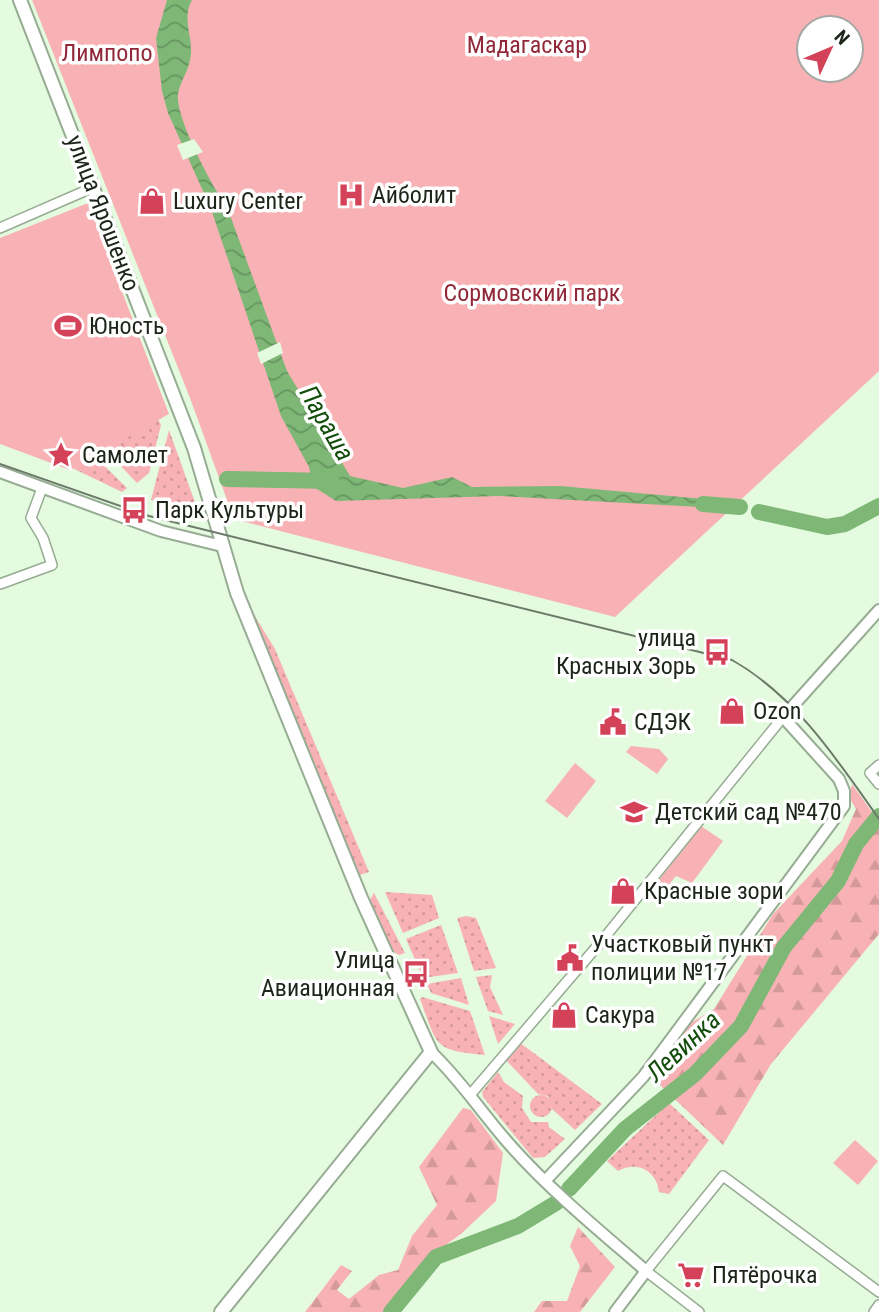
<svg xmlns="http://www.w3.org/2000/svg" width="879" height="1312" font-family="'Roboto Condensed',sans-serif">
<defs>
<pattern id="grass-dots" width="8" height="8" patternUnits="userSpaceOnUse" patternTransform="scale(1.75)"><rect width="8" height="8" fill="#f8b2b5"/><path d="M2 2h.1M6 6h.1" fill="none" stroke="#d4999b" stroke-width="1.8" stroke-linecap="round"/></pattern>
<pattern id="forest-firs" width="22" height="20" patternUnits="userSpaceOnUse" patternTransform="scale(1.75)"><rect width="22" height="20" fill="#f8b2b5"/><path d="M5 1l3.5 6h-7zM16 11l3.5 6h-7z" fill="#d4999b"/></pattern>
<pattern id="water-waves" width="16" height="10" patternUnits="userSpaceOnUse" patternTransform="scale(1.75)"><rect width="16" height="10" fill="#7eb776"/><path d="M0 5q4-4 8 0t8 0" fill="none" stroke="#679560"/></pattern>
</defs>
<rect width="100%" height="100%" fill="#e4fbe0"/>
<g fill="url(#grass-dots)">
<path d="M157 417 161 425 149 473 137 483 95 439Z"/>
<path d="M169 430 196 505 195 511 151 500Z"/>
<path d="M85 447 127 488 122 492 64 464Z"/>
<path d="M253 613 275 649 369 872 357 876Z"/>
<path d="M385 892 432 895 439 918 403 933Z"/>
<path d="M374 893 405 953 399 955 394 952 368 903Z"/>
<path d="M466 916 476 918 496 968 474 971 457 918Z"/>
<path d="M441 925 458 973 423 978 406 939Z"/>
<path d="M492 975 490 987 503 1015 488 1011 476 977Z"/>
<path d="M461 978 469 1005 431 993 427 984Z"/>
<path d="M422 997 470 1011 485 1055C432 1050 438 1046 420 999Z"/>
<path d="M489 1016 515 1024 498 1044Z"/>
<path d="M519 1042 602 1104 575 1130 552 1109 548 1096 538 1094 505 1059Z"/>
<path d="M498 1072 504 1082 523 1096 522 1108 531 1122H548L549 1127 565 1139 545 1157 533 1158 483 1097 482 1092Z"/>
<circle cx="541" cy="1106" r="11"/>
<path d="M669 1103 709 1140 669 1194 659 1192C657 1171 637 1160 618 1171L607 1161Z"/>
</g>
<g fill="url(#forest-firs)">
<path d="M852 784 879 822V934L771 1064 723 1145 660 1085 659 1072 673 1054 689 1024 714 1009 773 914 842 841 856 809 849 797Z"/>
<path d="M463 1108 471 1110 503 1153 496 1201 461 1234 433 1254 386 1312H305L341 1265 352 1271 337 1290 349 1299 379 1275 398 1270 412 1236 437 1205 419 1167Z"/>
<path d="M578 1227 615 1267 580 1312H534L542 1301H567L580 1266 570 1246Z"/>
</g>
<g fill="#f8b2b5" fill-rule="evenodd">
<path d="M32 0H879V371L615 617 234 519 190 398ZM809 28H851V70H809Z"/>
<path d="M88 203 169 414 70 470 0 444V238Z"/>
<path d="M631 746 659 749 668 759 657 774 626 752Z"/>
<path d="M575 763 596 781 567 818 545 801Z"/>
<path d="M701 826 723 841 692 883 676 876 663 892 655 885Z"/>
<path d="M855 1140 878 1161 858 1185 833 1163Z"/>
</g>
<path fill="url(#water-waves)" d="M167 0H192C182 17 192 35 191 53 190 70 180 81 178 94 175 117 212 187 227 207L287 371 350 476 403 488 452 477 472 487 560 486 726 501 719 508 499 496 336 501 314 487 309 467 281 416 211 209 168 113 162 91 156 38Z"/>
<g fill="#e4fbe0">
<path d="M194 139 203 152 183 160 177 145Z"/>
<path d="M280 342 283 353 261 364 257 353Z"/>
</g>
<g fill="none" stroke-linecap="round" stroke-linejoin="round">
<g stroke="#7eb776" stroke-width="16">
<path d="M227 479 332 481"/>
<path d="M703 504 740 507"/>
<path d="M759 512 827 527 845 524 879 506"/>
<path d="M569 1189 625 1129 695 1074 741 1026 784 947 838 881 856 844 879 816"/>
<path d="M391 1312 436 1257 518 1226 556 1203"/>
</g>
<defs>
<g id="minor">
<path d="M0 228 94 187"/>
<path d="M0 584 52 565 43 538 31 518 42 488"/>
<path d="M879 765 870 773 879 784"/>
<path d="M470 1095 605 937 783 717"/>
<path d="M699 1312 646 1271 723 1176 879 1292"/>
<path d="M874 1312 879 1305"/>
</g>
<g id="tertiary">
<path d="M0 472 161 531 222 546"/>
<path d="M431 1052C461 1080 483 1115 511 1146 552 1192 600 1231 646 1271L615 1312"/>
<path d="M545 1181 643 1077 844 806V791L839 779 783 717 879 610"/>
</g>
<path id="secondary" d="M20 0 194 448 237 593 361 898 431 1052 221 1312"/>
</defs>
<use href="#minor" stroke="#96ac93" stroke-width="12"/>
<use href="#tertiary" stroke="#96ac93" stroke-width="14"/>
<use href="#secondary" stroke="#96ac93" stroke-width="16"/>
<use href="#minor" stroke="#fff" stroke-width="9"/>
<use href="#tertiary" stroke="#fff" stroke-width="10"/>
<use href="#secondary" stroke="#fff" stroke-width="12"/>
<path stroke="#6c7a69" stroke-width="2" d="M0 464 149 516 732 660C796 696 838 761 879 819"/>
</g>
<defs>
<symbol id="hospital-bare" viewBox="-9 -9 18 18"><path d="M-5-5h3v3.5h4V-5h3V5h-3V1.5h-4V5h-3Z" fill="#d34258" stroke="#fff" stroke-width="2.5" paint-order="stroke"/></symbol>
<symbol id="shop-bare" viewBox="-9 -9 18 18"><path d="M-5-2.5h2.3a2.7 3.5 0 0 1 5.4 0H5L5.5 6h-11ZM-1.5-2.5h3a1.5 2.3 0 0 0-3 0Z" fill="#d34258" stroke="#fff" stroke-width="2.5" paint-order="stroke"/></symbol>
<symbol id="stadium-bare" viewBox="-9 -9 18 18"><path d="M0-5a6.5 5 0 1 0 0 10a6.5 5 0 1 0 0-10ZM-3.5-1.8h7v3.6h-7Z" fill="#d34258" stroke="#fff" stroke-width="2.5" paint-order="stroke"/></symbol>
<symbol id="sight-bare" viewBox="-9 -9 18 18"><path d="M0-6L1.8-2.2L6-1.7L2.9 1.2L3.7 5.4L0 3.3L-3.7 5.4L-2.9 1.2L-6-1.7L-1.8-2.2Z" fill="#d34258" stroke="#fff" stroke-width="2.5" paint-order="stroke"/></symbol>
<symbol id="bus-bare" viewBox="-9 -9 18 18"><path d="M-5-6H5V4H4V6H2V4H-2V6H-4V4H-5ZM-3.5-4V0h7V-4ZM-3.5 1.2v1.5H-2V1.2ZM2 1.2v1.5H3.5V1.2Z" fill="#d34258" stroke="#fff" stroke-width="2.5" paint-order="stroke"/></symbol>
<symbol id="civic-bare" viewBox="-9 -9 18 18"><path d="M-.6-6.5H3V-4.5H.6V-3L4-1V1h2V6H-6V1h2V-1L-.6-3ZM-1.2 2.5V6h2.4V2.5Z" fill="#d34258" stroke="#fff" stroke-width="2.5" paint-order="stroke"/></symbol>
<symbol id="school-bare" viewBox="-9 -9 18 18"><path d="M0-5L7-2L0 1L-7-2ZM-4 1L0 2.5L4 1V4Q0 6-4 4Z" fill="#d34258" stroke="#fff" stroke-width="2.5" paint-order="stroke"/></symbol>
<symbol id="supermarket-bare" viewBox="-9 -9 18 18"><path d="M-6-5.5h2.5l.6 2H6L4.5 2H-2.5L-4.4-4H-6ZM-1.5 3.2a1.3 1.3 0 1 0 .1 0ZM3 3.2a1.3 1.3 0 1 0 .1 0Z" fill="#d34258" stroke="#fff" stroke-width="2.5" paint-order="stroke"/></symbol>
</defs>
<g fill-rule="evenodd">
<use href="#hospital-bare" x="332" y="176" width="38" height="38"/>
<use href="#shop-bare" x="133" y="182" width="38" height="38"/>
<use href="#stadium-bare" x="49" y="307" width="38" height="38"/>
<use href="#sight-bare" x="42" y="436" width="38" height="38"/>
<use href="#bus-bare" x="115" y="491" width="38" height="38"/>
<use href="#bus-bare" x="698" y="633" width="38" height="38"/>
<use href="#shop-bare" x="713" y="692" width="38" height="38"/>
<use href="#civic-bare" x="594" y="703" width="38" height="38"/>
<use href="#school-bare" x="615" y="793" width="38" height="38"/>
<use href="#shop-bare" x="604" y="872" width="38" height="38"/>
<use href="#civic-bare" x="551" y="939" width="38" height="38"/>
<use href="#bus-bare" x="397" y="955" width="38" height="38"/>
<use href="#shop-bare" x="545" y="996" width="38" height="38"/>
<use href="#supermarket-bare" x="672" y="1256" width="38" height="38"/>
</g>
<g text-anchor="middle" stroke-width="7" stroke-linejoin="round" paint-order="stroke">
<g font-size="24" fill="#912839" stroke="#fff">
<text x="527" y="53">Мадагаскар</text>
<text x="107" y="61">Лимпопо</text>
<text x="532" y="301">Сормовский парк</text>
</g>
<g font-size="24" fill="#1d251b" stroke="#fff" text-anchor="start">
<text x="372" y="203">Айболит</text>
<text x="173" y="209">Luxury Center</text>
<text x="89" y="334">Юность</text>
<text x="82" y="463">Самолет</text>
<text x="155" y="518">Парк Культуры</text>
<text x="696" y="646" text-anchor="end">улица<tspan x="696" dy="28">Красных Зорь</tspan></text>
<text x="753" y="719">Ozon</text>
<text x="634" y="730">СДЭК</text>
<text x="655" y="820">Детский сад №470</text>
<text x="644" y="899">Красные зори</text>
<text x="591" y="952">Участковый пункт<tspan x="591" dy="28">полиции №17</tspan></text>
<text x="395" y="968" text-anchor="end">Улица<tspan x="395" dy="28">Авиационная</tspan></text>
<text x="585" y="1023">Сакура</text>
<text x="712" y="1283">Пятёрочка</text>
</g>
<g font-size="24" fill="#1d251b" stroke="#fff">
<text transform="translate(103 213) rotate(69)" y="8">улица Ярошенко</text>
</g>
<g font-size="26" font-style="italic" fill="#134d0b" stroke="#fff">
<text transform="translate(327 423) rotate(60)" y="9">Параша</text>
<text transform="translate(683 1046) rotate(-43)" y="9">Левинка</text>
</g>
</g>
<g transform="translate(830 49) rotate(46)"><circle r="33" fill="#ffffff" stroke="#a5a8a4" stroke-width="2"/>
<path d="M0-5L12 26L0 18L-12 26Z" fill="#d34258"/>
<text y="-10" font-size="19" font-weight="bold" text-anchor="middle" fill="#1d251b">N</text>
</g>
</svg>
